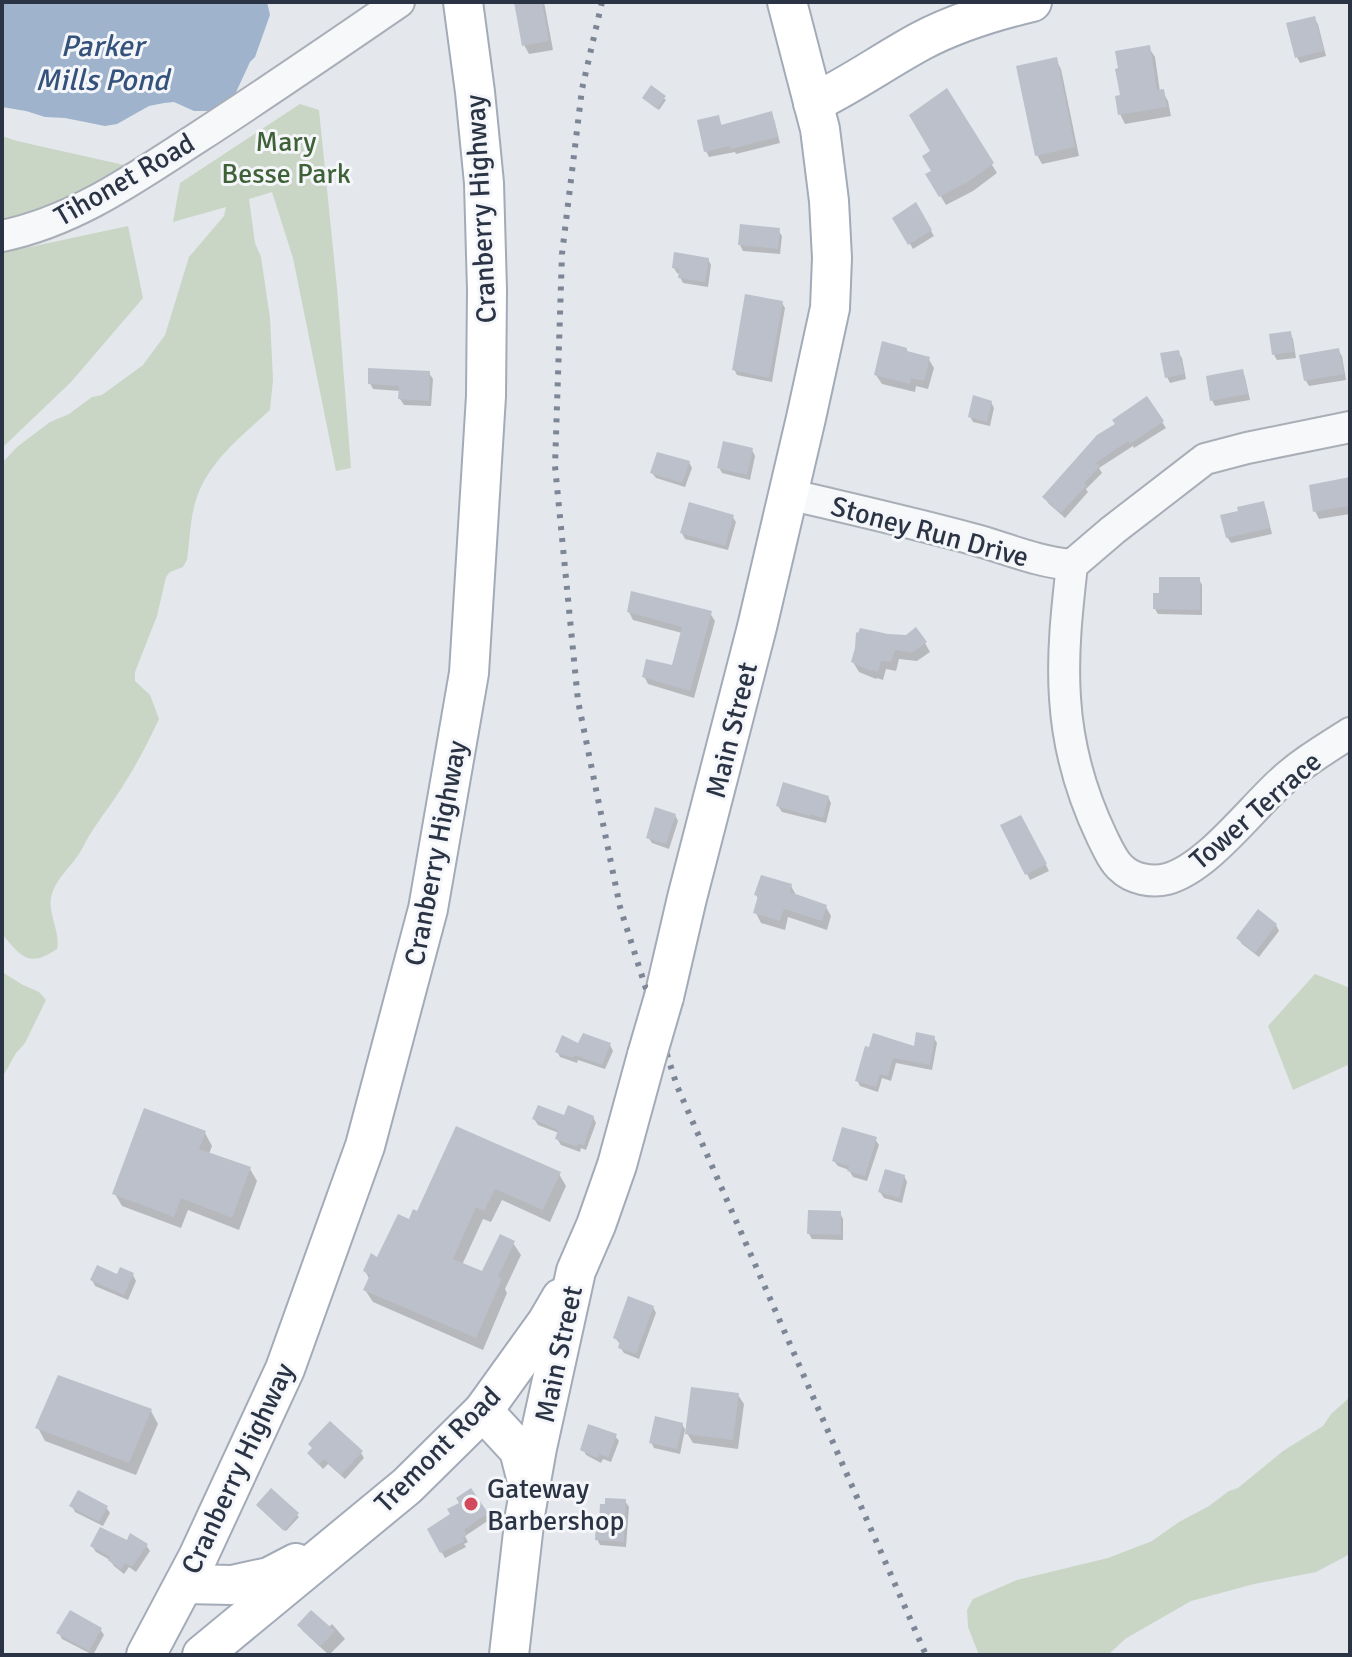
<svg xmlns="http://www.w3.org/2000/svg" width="1352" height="1657" font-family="Signika,sans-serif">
<rect width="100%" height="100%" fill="#e4e7ec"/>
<g fill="#c9d6c5">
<path d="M300 104 319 110 337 288 351 468 336 471 293 258 272 192 249 199 255 243 261 257 270 318 273 380 270 410C242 436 210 460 197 497 190 516 190 540 187 560L183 567 170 572 166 577 157 616 135 672V681L150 695 159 719C147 745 133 771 117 795 105 813 92 829 83 847 75 864 58 875 52 894 46 912 61 931 57 949 29 968 21 957 2 934V463L17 447 50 422 69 414 92 397 102 395 143 365 165 335 189 257 224 216 226 207 173 222 180 183Z"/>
<path d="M2 136 17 141 124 165C87 191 47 216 2 224Z"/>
<path d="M128 226 143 298 71 382 2 448V253Z"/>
<path d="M2 972 23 985 39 992 46 1000 25 1043 16 1053 2 1078Z"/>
<path d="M1315 974 1350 988V1064L1293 1090 1268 1026Z"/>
<path d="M1350 1397V1554L1316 1572 1254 1584 1191 1601 1125 1639 1108 1655H979L968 1627 967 1610 973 1599 1017 1580 1108 1558 1152 1541 1179 1522 1209 1506 1229 1491 1238 1488 1283 1451 1323 1426 1331 1414Z"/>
</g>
<path fill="#9fb4cc" d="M2 2H267L270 15 255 57 250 62 231 103 223 111H194L174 102 164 103 149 106 117 124 105 126 65 118 45 117 26 111 2 107Z"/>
<g fill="#0003">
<path d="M516 2H544L553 50 529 54 524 45Z"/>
<path d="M1314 18 1318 24 1326 56 1300 63 1297 57Z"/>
<path d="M1149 48 1155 57 1160 92H1163L1168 101 1171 116 1125 124 1120 114 1122 97Z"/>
<path d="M1056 60 1061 69 1079 156 1042 164 1037 155Z"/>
<path d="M651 88 666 100 659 110 644 99Z"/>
<path d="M947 91 997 173 973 191 946 205 928 175 934 172 933 152Z"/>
<path d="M718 117 722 126 774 119 780 143 736 154 735 152 709 157 706 151Z"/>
<path d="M916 205 934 236 913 249 895 218Z"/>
<path d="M778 230 782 236 780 254 743 251 740 245Z"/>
<path d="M708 259 711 265 708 287 683 283 680 277V274L677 273 674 268Z"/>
<path d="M782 303 785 308 772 382 737 375 734 369Z"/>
<path d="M1290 333 1293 339 1296 358 1277 360 1274 355Z"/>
<path d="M906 349 909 354 928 358 934 368 928 389 916 386 915 392 882 384 876 375Z"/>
<path d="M1338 350 1342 356 1346 380 1309 386 1306 381Z"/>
<path d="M1178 352 1182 358 1186 379 1170 383 1167 377Z"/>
<path d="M1242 371 1245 377 1250 400 1215 406 1212 400Z"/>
<path d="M429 373 433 379 431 406 404 405 400 399V391L373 389 370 383Z"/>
<path d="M1147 399 1166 428 1134 448 1133 446 1099 468 1102 473 1086 489 1088 492 1065 518 1048 503 1045 497 1117 424Z"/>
<path d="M991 402 994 408 990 426 973 422 970 416Z"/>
<path d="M752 450 755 456 750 480 722 473 719 467Z"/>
<path d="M689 462 692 468 685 487 656 478 652 473Z"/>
<path d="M1350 480V514L1319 519 1315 511Z"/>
<path d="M1263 503 1266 509 1272 534 1231 543 1227 537Z"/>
<path d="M732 516 736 522 728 550 685 539 682 533Z"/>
<path d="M1199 579 1202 585V615L1158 614 1155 609Z"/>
<path d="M629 612 710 613 715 621 694 698 648 684 644 676 674 668 682 633 633 620Z"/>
<path d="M861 630 925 643 930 652 917 661 899 659 896 671 886 669 883 680 877 678 876 679 859 672 853 662Z"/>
<path d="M828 797 831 803 826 823 782 812 778 806Z"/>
<path d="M675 815 678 821 669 849 652 843 648 837Z"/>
<path d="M1021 817 1049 871 1030 880 1003 826Z"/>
<path d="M791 886 796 895 826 907 831 916 827 930 788 917 785 930 761 923 756 913 759 900 756 895Z"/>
<path d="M1276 925 1279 931 1259 957 1242 944 1238 938Z"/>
<path d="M934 1038 937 1043 932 1070 896 1063 891 1081 882 1078 878 1092 860 1086 857 1080 867 1049 916 1048Z"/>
<path d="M610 1045 613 1051 605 1069 578 1060 577 1063 560 1057 557 1051 580 1046Z"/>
<path d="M593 1117 596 1123 586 1150 581 1148 580 1152 561 1145 557 1139 559 1133 538 1125 534 1119Z"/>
<path d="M457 1129 559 1174 566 1186 550 1222 502 1200 491 1222 483 1219 462 1265 483 1274 513 1243 521 1255 505 1289 507 1293 483 1350 373 1302 365 1290 370 1280 365 1271 378 1260 418 1214Z"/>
<path d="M205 1133 212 1146 209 1154 250 1169 257 1181 239 1230 188 1210 181 1228 122 1206 115 1194Z"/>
<path d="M875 1139 879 1145 867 1181 853 1177 849 1170 838 1166 834 1161Z"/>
<path d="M904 1176 907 1182 902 1203 884 1198 880 1192Z"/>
<path d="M840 1213 843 1219V1240L812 1239 809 1234Z"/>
<path d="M133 1275 136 1281 128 1300 95 1286 92 1280Z"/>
<path d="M653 1307 656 1313 639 1359 624 1353 620 1347 621 1345 615 1338Z"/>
<path d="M738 1395 744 1404 738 1449 693 1443 685 1430 680 1454 654 1448 651 1442 682 1424 687 1433Z"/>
<path d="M151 1411 158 1424 136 1475 45 1441 38 1428Z"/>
<path d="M615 1436 619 1441 611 1462 603 1459 601 1463 586 1455 583 1449Z"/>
<path d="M361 1453 364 1458 345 1479 328 1464 323 1469 309 1454Z"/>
<path d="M271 1491 299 1517 286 1531 259 1507Z"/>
<path d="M625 1501 629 1507 626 1547 600 1545 597 1539 601 1525Z"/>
<path d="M72 1506 106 1507 110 1513 103 1526 75 1512Z"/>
<path d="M486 1514 489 1520 465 1536 468 1542 464 1544 466 1547 445 1558 429 1530Z"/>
<path d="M127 1543 146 1545 150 1551 136 1572 129 1567 124 1574 114 1566 110 1560 96 1552 92 1546Z"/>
<path d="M332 1624 345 1639 329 1655 303 1631 299 1625 328 1628Z"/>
<path d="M100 1629 104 1635 93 1655 62 1639 59 1633Z"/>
</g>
<g fill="#bbc0ca">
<path d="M514 2H542L549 41 522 46Z"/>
<path d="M1315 16 1324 51 1295 58 1286 23Z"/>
<path d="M1150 45 1157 90 1164 89 1167 107 1118 115 1115 96 1120 95 1115 69 1118 68 1115 51Z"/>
<path d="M1057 57 1075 147 1035 156 1016 66Z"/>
<path d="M651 85 666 96 657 109 642 98Z"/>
<path d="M947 88 994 163 968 182 939 197 925 174 931 171 922 156 930 151 909 115Z"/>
<path d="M772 111 778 137 731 149 730 146 704 152 697 120 719 115 721 125Z"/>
<path d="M916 202 932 230 908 245 892 218Z"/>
<path d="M740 224 780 228 778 249 738 245Z"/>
<path d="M674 252 709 258 705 282 678 278 679 269 672 268Z"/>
<path d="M745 294 783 301 769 378 732 370Z"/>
<path d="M1291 331 1294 352 1272 355 1269 334Z"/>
<path d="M882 341 907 348V351L930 357 924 381 911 378 910 384 874 375Z"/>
<path d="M1339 348 1344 374 1304 381 1299 355Z"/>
<path d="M1179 350 1184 374 1165 378 1160 353Z"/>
<path d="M368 368 430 371 429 401 398 399 399 386 368 384Z"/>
<path d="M1243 369 1248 394 1210 401 1206 376Z"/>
<path d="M973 395 992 401 987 422 968 417Z"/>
<path d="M1147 396 1164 421 1130 444 1128 441 1096 463 1100 466 1084 483 1087 485 1061 513 1042 497 1097 435 1115 424 1112 420Z"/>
<path d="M723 441 753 448 747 475 717 468Z"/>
<path d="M657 452 690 461 682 483 650 473Z"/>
<path d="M1350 477V506L1313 512 1309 485Z"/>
<path d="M1264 501 1270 528 1226 538 1220 515 1238 511 1237 507Z"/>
<path d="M689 502 734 515 725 546 680 533Z"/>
<path d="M1159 577H1200V610L1153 609V593H1159Z"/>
<path d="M631 591 712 611 690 691 642 677 646 659 672 665 682 627 627 612Z"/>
<path d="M916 627 927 642 912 653 895 650 891 662 881 661 878 672 872 670 871 671 851 662 855 648 856 632 858 633 860 628 888 634 906 635Z"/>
<path d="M783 782 829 796 823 818 810 814V816L776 806Z"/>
<path d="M655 807 676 814 666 844 646 838Z"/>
<path d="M1021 815 1047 864 1025 875 1000 825Z"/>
<path d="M761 875 792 884 790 892 827 905 822 921 784 909 780 921 753 913 758 896 754 895Z"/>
<path d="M1258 909 1277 924 1255 953 1236 938Z"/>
<path d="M916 1032 935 1036 930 1065 893 1058 888 1076 880 1074 876 1087 855 1081 865 1046 869 1047 873 1033 914 1046Z"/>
<path d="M583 1033 611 1043 602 1065 575 1055 573 1058 555 1052 562 1035 578 1043Z"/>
<path d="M538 1105 564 1115 568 1105 594 1116 584 1145 578 1144 577 1147 555 1139 558 1130 532 1119Z"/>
<path d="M144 1108 206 1131 199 1149 251 1167 232 1218 181 1198 174 1217 112 1194Z"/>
<path d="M456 1126 561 1172 543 1210 495 1189 484 1211 476 1207 453 1259 482 1271 500 1234 515 1241 498 1277 502 1279 476 1338 363 1290 370 1275 363 1271 371 1253 377 1257 398 1214 409 1219 413 1209 417 1211Z"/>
<path d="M842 1127 877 1137 865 1176 847 1171 849 1166 832 1161Z"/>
<path d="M885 1169 905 1175 899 1198 878 1192Z"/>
<path d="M808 1210 841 1211V1235L807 1234Z"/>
<path d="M97 1265 117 1274 120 1267 134 1273 124 1295 90 1280Z"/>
<path d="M628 1296 654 1306 636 1354 618 1348 620 1341 613 1338Z"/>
<path d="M58 1375 152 1409 129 1463 35 1428Z"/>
<path d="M691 1387 739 1393 733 1440 685 1434Z"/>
<path d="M655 1416 683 1423 677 1449 649 1443Z"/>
<path d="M330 1421 363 1451 341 1475 324 1459 319 1465 307 1453 312 1448 308 1444Z"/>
<path d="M588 1424 617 1434 608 1458 600 1454 597 1458 580 1450Z"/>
<path d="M271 1488 299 1513 284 1531 256 1505Z"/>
<path d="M471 1488 488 1513 464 1530 467 1535 462 1538 465 1541 440 1553 427 1529 450 1514 447 1509 459 1503 456 1498Z"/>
<path d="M78 1490 108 1506 99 1522 69 1506Z"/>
<path d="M605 1498 626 1499 624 1542 595 1540 596 1523H599L600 1504H605Z"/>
<path d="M100 1527 127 1540 130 1533 148 1544 132 1567 125 1563 121 1570 108 1560 110 1557 90 1546Z"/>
<path d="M70 1610 102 1628 89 1651 56 1633Z"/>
<path d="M311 1610 335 1631 320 1647 297 1625Z"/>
</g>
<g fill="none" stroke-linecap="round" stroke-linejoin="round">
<defs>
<g id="minor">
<path d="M2 236C75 221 135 178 197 138 265 94 332 48 399 2"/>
<path d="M1350 427 1247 448 1205 459 1113 530 1072 565C1067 609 1062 653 1065 698 1068 747 1081 793 1102 837 1107 847 1113 861 1121 868 1132 879 1152 883 1167 879 1207 868 1250 810 1281 782 1301 763 1327 748 1350 733"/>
<path d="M788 494C851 509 914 523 976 540 1008 549 1038 562 1072 565"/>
</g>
<g id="major">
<path d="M813 103C851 85 884 61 921 41 955 23 994 11 1032 2"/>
<path d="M664 997 687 898 757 627 806 418 830 308 832 258 829 201 820 129 787 2"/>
<path d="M483 1411 519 1450 529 1489"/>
<path d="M184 1584 232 1585 269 1577 296 1563"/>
<path d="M146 1655 198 1557 285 1369 365 1146 428 909 469 673 486 396 487 290 484 183 475 92 463 2"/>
<path d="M202 1655 407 1486 483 1411 547 1322 561 1298"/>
<path d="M509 1655 525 1515 537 1448 576 1271 596 1225 617 1165 647 1055"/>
</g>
</defs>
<use href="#minor" stroke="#a9aeb7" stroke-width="34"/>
<use href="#major" stroke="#a3abb8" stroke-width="42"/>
<use href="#minor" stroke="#f7f8fa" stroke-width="30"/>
<use href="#major" stroke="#fff" stroke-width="38"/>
<path stroke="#7d8696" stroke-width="6" stroke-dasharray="4 8" stroke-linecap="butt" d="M602 2 582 89 562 254 555 466 578 701 620 907 677 1086 926 1655"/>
<defs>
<path id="major-bridge" d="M647 1055 664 997"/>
</defs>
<use href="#major-bridge" stroke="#a3abb8" stroke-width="42" stroke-linecap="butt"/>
<use href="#major-bridge" stroke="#fff" stroke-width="38"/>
</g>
<circle fill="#d1495b" stroke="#f4f6f9" stroke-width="3" cx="471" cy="1504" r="8"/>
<g text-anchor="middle" stroke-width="6" stroke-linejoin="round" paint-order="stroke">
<g font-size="28" fill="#3f6138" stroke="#f4f6f9">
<text x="286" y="151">Mary<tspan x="286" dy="32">Besse Park</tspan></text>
</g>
<g font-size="28" fill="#2b3445" stroke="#f4f6f9">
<text transform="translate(124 179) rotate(-30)" y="10">Tihonet Road</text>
<text transform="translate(480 209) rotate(-93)" y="10">Cranberry Highway</text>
<text transform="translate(930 531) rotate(15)" y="10">Stoney Run Drive</text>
<text transform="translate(731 730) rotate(-76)" y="10">Main Street</text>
<text transform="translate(1255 810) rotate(-41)" y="10">Tower Terrace</text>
<text transform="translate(435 853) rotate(-79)" y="10">Cranberry Highway</text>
<text transform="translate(558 1354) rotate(-78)" y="10">Main Street</text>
<text transform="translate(437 1449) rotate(-45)" y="10">Tremont Road</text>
<text transform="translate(237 1468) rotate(-65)" y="10">Cranberry Highway</text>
</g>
<g font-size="28" fill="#2b3445" stroke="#f4f6f9" text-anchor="start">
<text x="487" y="1498">Gateway<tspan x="487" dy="32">Barbershop</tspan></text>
</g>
<g font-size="30" font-style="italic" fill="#34527a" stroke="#f4f6f9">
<text x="102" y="56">Parker<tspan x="102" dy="34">Mills Pond</tspan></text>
</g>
</g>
<rect width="1352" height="1657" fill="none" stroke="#2b3445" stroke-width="8"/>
</svg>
